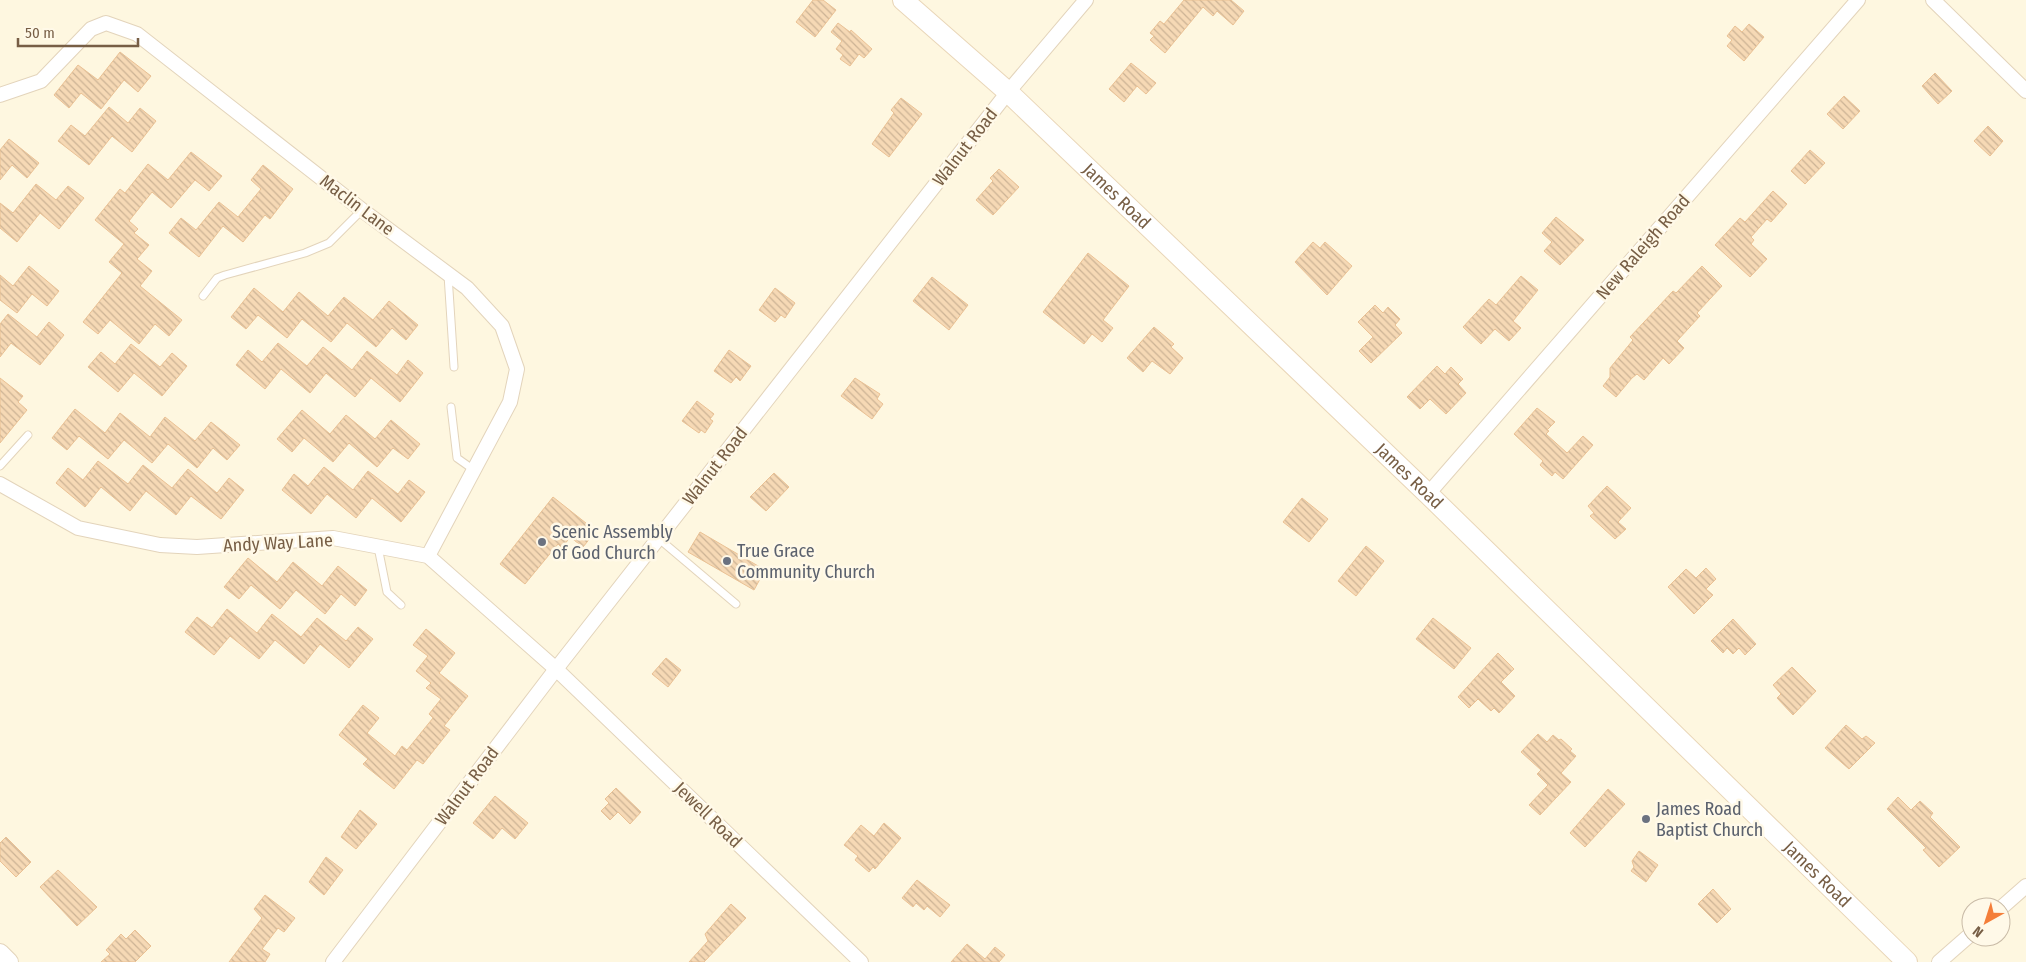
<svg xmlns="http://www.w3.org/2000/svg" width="2026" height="962" font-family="'Fira Sans Condensed',sans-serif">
<defs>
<pattern id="building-back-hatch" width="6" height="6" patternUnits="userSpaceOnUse" patternTransform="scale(1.25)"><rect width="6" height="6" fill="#f6d9b5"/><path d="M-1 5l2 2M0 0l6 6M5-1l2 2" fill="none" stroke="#ccb395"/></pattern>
</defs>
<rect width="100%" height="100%" fill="#fef7e0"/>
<g fill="url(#building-back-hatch)" stroke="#eac194">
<path d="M813 0H823L836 10 815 37 796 22Z"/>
<path d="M1184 0H1231L1244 11 1233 25 1217 11 1213 16 1203 7 1165 53 1150 40 1154 36 1150 33 1160 21 1164 24Z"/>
<path d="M838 23 850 32 851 30 872 49 864 58 859 54 850 66 840 59 843 55 836 49 842 41 831 32Z"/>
<path d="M1749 24 1764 37 1744 61 1727 46 1732 40 1727 36 1735 26 1742 32Z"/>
<path d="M120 52 151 76 138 92 124 80 101 109 81 93 69 108 54 95 78 65 98 80Z"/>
<path d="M1131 63 1156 83 1146 94 1137 86 1124 102 1109 89Z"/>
<path d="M1935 73 1952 91 1938 104 1922 86Z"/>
<path d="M1844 96 1860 111 1843 129 1827 114Z"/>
<path d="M901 98 922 114 889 157 872 144 894 113 891 110Z"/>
<path d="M109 107 128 123 140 108 156 121 132 152 112 136 89 165 58 141 71 125 85 136Z"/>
<path d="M1988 126 2003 141 1990 156 1974 141Z"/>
<path d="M9 139 39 163 27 178 12 165 0 180V150Z"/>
<path d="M1810 150 1825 163 1805 184 1791 171Z"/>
<path d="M191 152 222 176 209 191 195 180 171 208 152 192 129 221 138 229 134 233 149 245 137 259 152 271 140 286 182 320 169 336 155 324 139 344 110 320 98 334 83 322 122 273 109 262 124 244 95 220 120 189 125 193 148 164 168 180Z"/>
<path d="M263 165 293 189 270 219 265 215 243 242 223 226 199 257 169 233 181 218 196 230 219 202 238 217 261 189 251 180Z"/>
<path d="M999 169 1019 187 993 215 976 200 993 181 990 178Z"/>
<path d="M36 184 56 200 68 186 84 198 59 229 40 213 17 242 0 228V203L13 213Z"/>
<path d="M1773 191 1787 204 1771 222 1767 219 1751 237 1754 240 1751 244 1767 259 1750 277 1715 245 1740 218 1745 222Z"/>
<path d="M1556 217 1584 240 1560 265 1544 251 1552 242 1542 233Z"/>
<path d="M1313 242 1320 248 1325 242 1352 266 1327 295 1295 262Z"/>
<path d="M1088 253 1129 286 1103 320 1113 328 1102 342 1092 334 1084 344 1043 312Z"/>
<path d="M29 266 59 291 47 306 32 294 17 313 0 300V275L13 286Z"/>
<path d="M1702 266 1722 286 1697 313 1700 316 1677 341 1684 348 1669 364 1663 358 1644 380 1637 374 1632 378 1616 397 1603 386 1610 377V368L1633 340 1630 337 1673 291 1676 293Z"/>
<path d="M1521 276 1538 290 1513 321 1521 328 1509 341 1495 329 1481 344 1463 327 1489 299 1496 305Z"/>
<path d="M932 277 968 305 949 330 913 301Z"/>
<path d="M254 288 283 312 299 292 328 316 344 297 373 320 389 301 418 325 406 340 392 328 376 347 347 323 331 342 302 319 287 338 258 315 246 329 231 317Z"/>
<path d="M775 288 795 303 785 318 781 315 775 322 759 310Z"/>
<path d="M1375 305 1383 313 1388 307 1400 319 1395 325 1402 333 1371 363 1359 351 1373 337 1358 322Z"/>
<path d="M8 314 37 337 49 322 64 335 40 365 11 343 0 357V324Z"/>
<path d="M1154 327 1174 344 1171 347 1183 358 1170 374 1152 361 1143 372 1127 358Z"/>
<path d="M278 343 307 366 323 347 352 370 367 351 397 375 408 360 423 373 400 402 371 378 355 397 326 373 310 393 281 369 265 389 236 365 248 350 262 362Z"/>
<path d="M131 344 160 367 172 353 187 366 162 396 134 373 118 392 88 367 101 352 115 364Z"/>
<path d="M729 350 751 366 740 381 736 377 731 383 714 371Z"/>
<path d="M1437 366 1445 374 1451 367 1463 379 1458 384 1466 393 1446 414 1430 399 1420 409 1407 397Z"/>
<path d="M0 378 23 396 18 402 27 410 0 443Z"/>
<path d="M855 378 880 394 877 399 883 404 872 419 841 396Z"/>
<path d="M697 401 714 414 710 419 713 421 705 433 701 430 699 433 682 421Z"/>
<path d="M1537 408 1555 422 1547 430 1549 431 1546 434 1567 453 1583 436 1593 445 1563 479 1555 472 1552 476 1540 465 1543 461 1514 434Z"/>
<path d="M75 409 105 433 120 413 150 437 165 417 195 441 211 422 240 445 227 460 213 448 197 468 168 444 152 463 124 440 108 459 79 436 67 450 52 438Z"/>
<path d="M302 410 330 434 346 415 375 439 391 420 420 444 408 459 393 448 377 467 349 443 333 462 304 438 292 452 277 439Z"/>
<path d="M98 461 128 484 143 465 172 488 188 469 217 493 229 478 244 490 221 519 191 496 176 515 146 491 130 511 101 487 85 507 56 483 68 468 83 480Z"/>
<path d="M324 467 353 490 368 471 398 494 409 480 425 492 401 522 372 498 356 518 327 494 311 514 282 490 294 474 308 486Z"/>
<path d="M774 473 789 487 766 511 750 497Z"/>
<path d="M1607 486 1631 508 1618 522 1626 529 1615 539 1590 516 1594 513 1588 506Z"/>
<path d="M553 497 596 531 583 547 570 537 562 548 558 544 525 584 500 564Z"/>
<path d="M1302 498 1328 519 1309 542 1283 522Z"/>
<path d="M700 532 765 570 754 590 688 552Z"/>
<path d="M1366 546 1384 561 1356 596 1338 581Z"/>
<path d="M248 558 277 582 293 562 322 586 338 566 367 590 355 606 341 594 325 614 296 590 280 609 251 585 239 599 224 587Z"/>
<path d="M1706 568 1716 579 1706 589 1713 595 1694 614 1668 587 1686 569 1696 578Z"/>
<path d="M227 609 257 633 272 614 301 637 317 618 346 641 358 627 373 639 349 668 320 644 304 664 275 640 259 659 230 636 214 655 185 632 197 617 212 628Z"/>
<path d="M1433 618 1471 648 1454 669 1416 639Z"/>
<path d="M1733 619 1756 644 1745 655 1739 648 1733 654 1727 648 1723 653 1711 641Z"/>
<path d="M426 629 455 653 439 673 468 696 444 726 450 730 423 764 417 760 394 789 363 764 368 759 339 735 363 705 379 718 367 733 395 756 402 746 407 750 433 718 429 714 441 699 426 688 431 683 416 671 428 656 413 645Z"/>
<path d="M1498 653 1514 669 1501 682 1515 696 1499 713 1494 708 1491 711 1478 699 1469 708 1458 697Z"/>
<path d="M666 658 681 670 668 687 652 674Z"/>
<path d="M1792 667 1816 691 1793 715 1777 698 1781 694 1773 685Z"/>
<path d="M1846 725 1862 739 1866 736 1875 743 1849 769 1825 748Z"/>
<path d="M1538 734 1547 742 1553 735 1559 740 1561 739 1572 749 1570 751 1576 756 1561 773 1571 782 1540 815 1529 805 1548 785 1537 774 1541 770 1521 752Z"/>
<path d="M616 788 641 812 630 824 618 812 610 820 601 811 609 803 605 799Z"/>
<path d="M1608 789 1625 804 1585 847 1570 833Z"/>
<path d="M495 796 528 823 515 839 502 828 493 839 473 823Z"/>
<path d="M1898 797 1911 810 1920 801 1933 813 1930 817 1960 847 1939 867 1923 850 1926 848 1887 809Z"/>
<path d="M360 810 377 824 356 849 341 837Z"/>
<path d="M884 823 901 838 875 869 873 867 869 872 855 860 858 856 844 845 861 825 874 836Z"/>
<path d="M6 837 31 862 16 877 0 861V843Z"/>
<path d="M1639 851 1658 865 1646 882 1631 871 1634 867 1632 861Z"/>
<path d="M326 857 343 870 324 895 309 882Z"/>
<path d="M58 870 97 907 77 926 40 887Z"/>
<path d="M917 880 950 905 940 917 927 906 924 910 916 903 913 907 902 898Z"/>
<path d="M1713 889 1731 909 1717 923 1698 904Z"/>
<path d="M265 895 295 918 284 932 278 928 262 949 270 954 265 962H229L262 918 254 909Z"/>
<path d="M731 904 746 918 704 962H689L708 941 705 934Z"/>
<path d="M135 930 151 946 135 962H101L110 954 106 950 121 934 126 939Z"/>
<path d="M967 944 985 959 995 947 1005 955 999 962H951Z"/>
</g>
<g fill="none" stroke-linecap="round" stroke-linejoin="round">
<defs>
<g id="service">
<path d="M448 275 454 367"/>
<path d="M203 296 217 278 225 275 305 253 329 243 362 210"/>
<path d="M451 407 457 458 474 470"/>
<path d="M0 466 28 435"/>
<path d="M658 538 736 604"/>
<path d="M378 547 387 592 401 605"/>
</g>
<g id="minor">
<path d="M1933 0 2026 91"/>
<path d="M0 95 41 81 91 29 106 23 137 34 362 210 467 288 502 326 517 369 510 402 428 556"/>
<path d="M0 484 78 528 160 545 197 547 333 538 428 556 556 669 861 962"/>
<path d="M1428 494 1858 0"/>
<path d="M2001 908 2026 886"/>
<path d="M333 962 556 669 1008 92 1086 0"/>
<path d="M1939 962 1971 934"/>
</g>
<path id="tertiary" d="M0 953 9 962"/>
<g id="secondary">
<path id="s1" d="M903 0 1008 92 1428 494 1907 962"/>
</g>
</defs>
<use href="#service" stroke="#e3d4bb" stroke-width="9"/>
<use href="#minor" stroke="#e3d4bb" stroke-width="16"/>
<use href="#tertiary" stroke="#e3d4bb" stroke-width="20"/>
<use href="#secondary" stroke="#e9d6b8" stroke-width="22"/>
<use href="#service" stroke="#fff" stroke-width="7"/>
<use href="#minor" stroke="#fff" stroke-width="14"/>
<use href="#tertiary" stroke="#fff" stroke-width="18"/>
<use href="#secondary" stroke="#fff" stroke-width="20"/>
</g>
<g fill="#6b7280" stroke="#fff9e8" stroke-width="2">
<circle cx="542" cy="542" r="5"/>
<circle cx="727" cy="561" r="5"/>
<circle cx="1646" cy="819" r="5"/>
</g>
<g text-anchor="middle" stroke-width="5" stroke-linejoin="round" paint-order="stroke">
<g font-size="18" fill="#775e45" stroke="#fff9e8">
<text transform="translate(965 147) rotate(-52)" y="6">Walnut Road</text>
<text dy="6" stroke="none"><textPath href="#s1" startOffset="290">James Road</textPath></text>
<text transform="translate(357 205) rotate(37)" y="6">Maclin Lane</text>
<text transform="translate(1643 247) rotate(-49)" y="6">New Raleigh Road</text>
<text transform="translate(715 466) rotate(-52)" y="6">Walnut Road</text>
<text dy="6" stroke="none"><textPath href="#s1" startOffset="695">James Road</textPath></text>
<text transform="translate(278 543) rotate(-3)" y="6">Andy Way Lane</text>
<text transform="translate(467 786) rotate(-53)" y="6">Walnut Road</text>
<text transform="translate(708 815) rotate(44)" y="6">Jewell Road</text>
<text dy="6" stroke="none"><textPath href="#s1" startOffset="1265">James Road</textPath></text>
</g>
<g font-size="18" fill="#5b616d" stroke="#fff9e8" text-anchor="start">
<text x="552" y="538">Scenic Assembly<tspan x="552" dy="21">of God Church</tspan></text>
<text x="737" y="557">True Grace<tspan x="737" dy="21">Community Church</tspan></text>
<text x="1656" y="815">James Road<tspan x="1656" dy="21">Baptist Church</tspan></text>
</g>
</g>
<g transform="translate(1986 922) rotate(219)"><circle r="24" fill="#fff9e8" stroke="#c9bba7"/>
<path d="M0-4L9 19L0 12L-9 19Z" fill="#f47e39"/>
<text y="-8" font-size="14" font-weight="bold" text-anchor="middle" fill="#775e45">N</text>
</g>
<path d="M18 38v8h120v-8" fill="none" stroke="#775e45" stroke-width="2.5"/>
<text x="25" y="38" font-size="15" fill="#775e45" stroke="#fff9e8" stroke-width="4" paint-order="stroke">50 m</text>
</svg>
